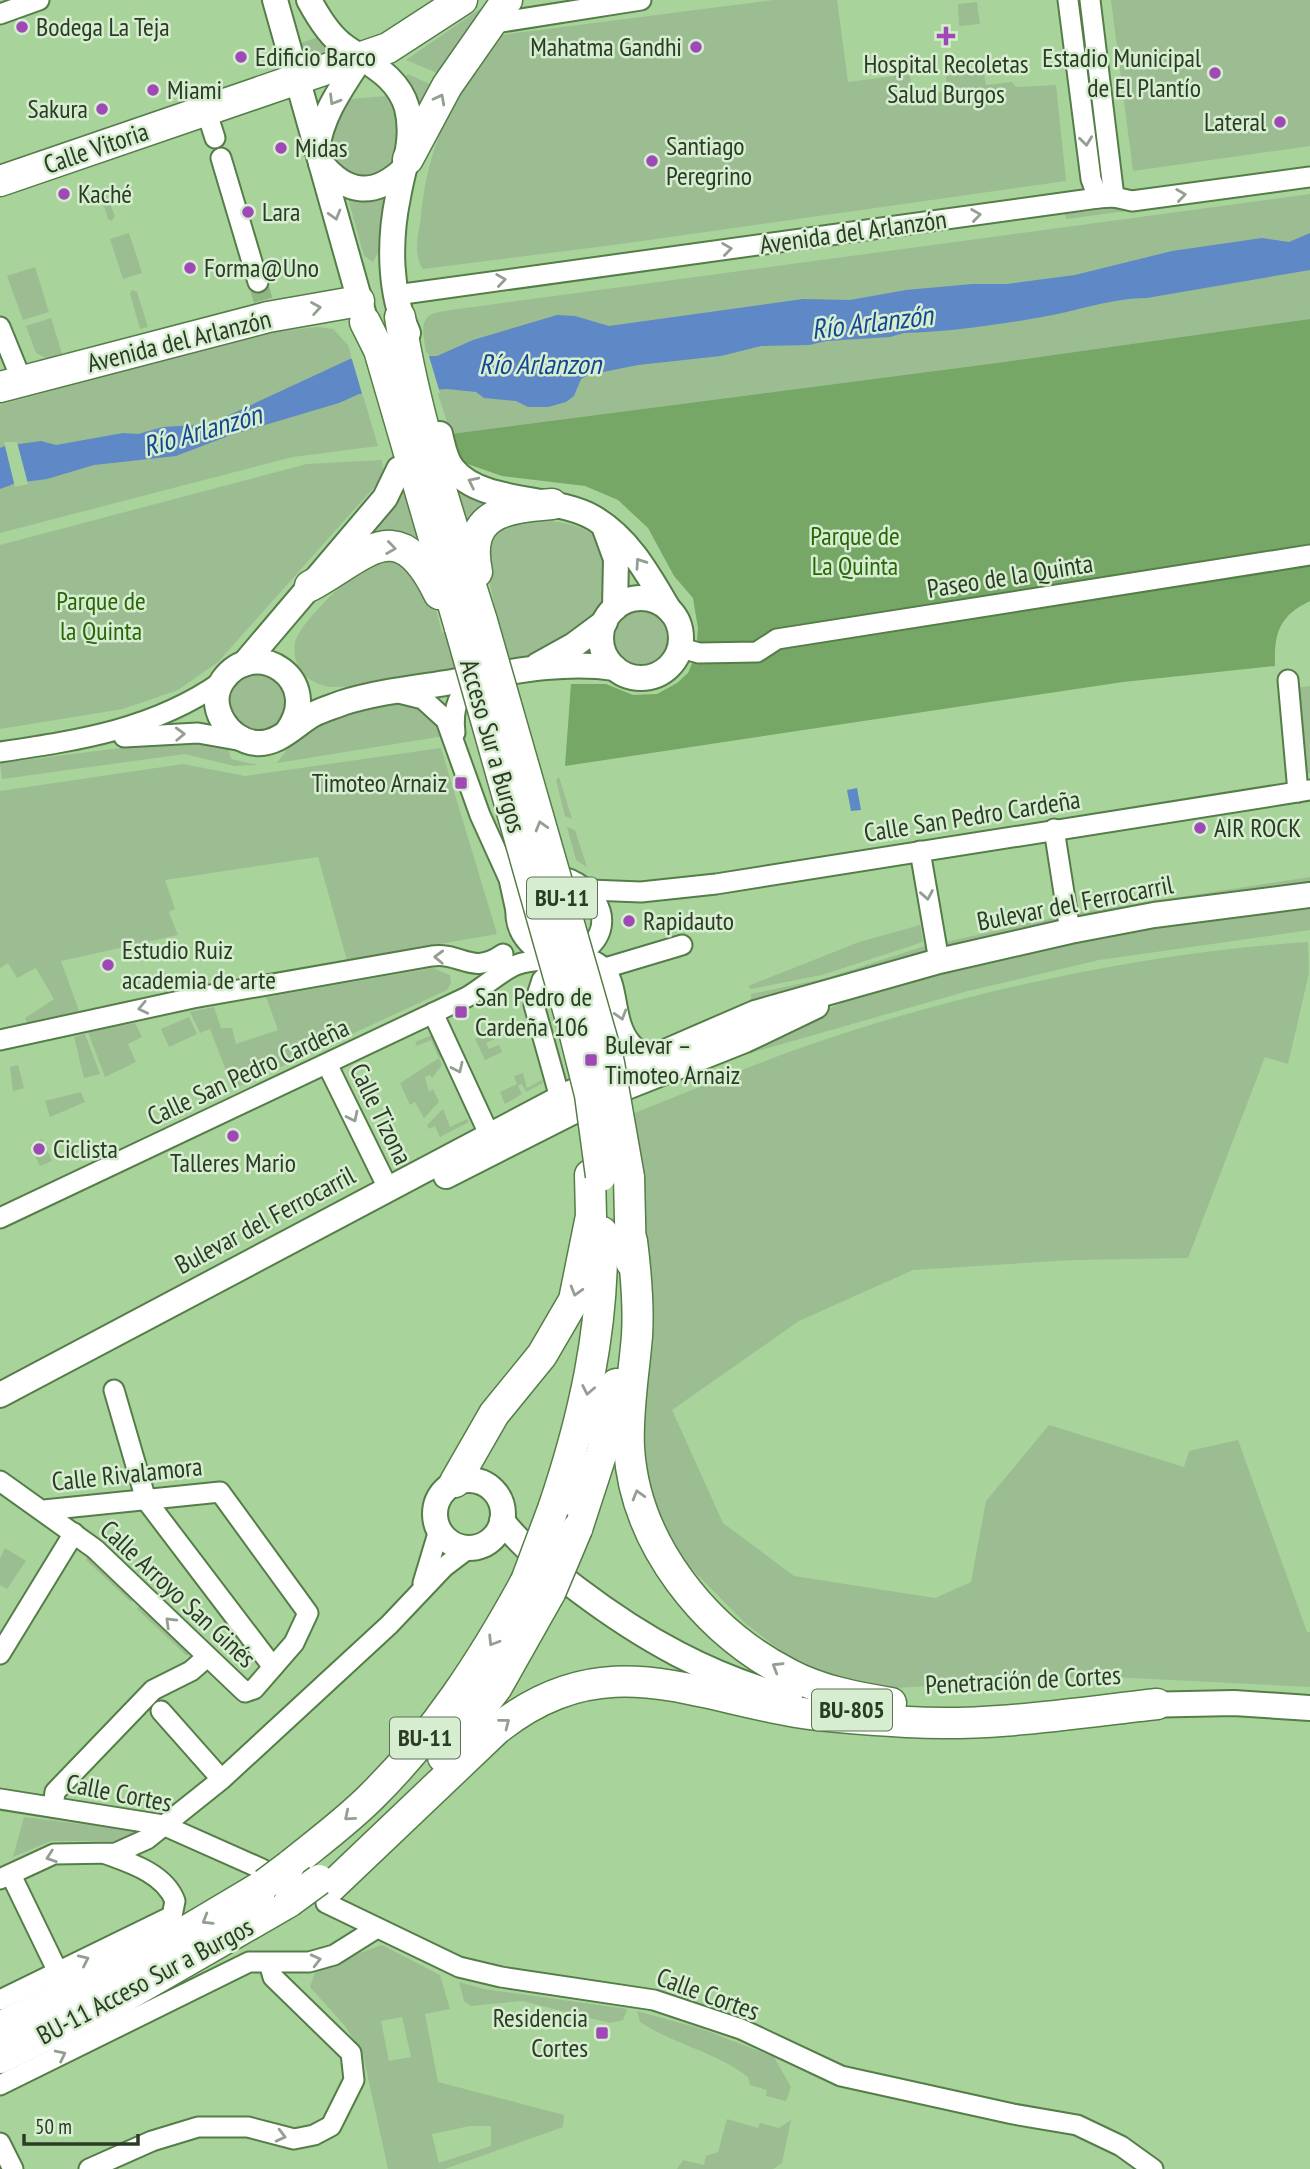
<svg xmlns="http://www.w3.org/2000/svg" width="1310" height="2169" font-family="'PT Sans Narrow',sans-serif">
<rect width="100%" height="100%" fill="#a8d49b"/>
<g fill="#9cbc92" fill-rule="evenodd">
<path d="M773 0H837L848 82 910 74 913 95 947 91 946 76 978 72 982 64 986 85 1012 82 1016 87 1056 85 1066 181 621 244 423 269C412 253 419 233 421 216 430 133 454 101 501 35Z"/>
<path d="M1111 0H1310V146L1133 171Z"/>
<path d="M977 2 980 24 959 26 958 4Z"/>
<path d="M487 4 442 75 406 60Z"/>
<path d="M318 37 328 52 305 60 301 43Z"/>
<path d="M408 74 434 86 419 109 405 78Z"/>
<path d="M387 96C399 121 401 139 392 165 385 169 376 176 368 177 346 178 329 160 332 139 334 124 342 112 350 99Z"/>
<path d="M1310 187 1066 219 1065 214Z"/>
<path d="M104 189 115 216 112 221 108 219 100 194Z"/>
<path d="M1310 194V319L1004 362 451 434C445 413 416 337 425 321 429 313 436 313 444 311Z"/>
<path d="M386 196 380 249 373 262 364 256 348 198 373 200Z"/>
<path d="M129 233 142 273 123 279 110 239Z"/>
<path d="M35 267 49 312 23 320 7 276Z"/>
<path d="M132 290 137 292 148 327 140 329 130 294Z"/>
<path d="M51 318 62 354 46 358 36 353 26 326Z"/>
<path d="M318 327 333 329 348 345 378 446 293 457 0 533V405L263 333Z"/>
<path d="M382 460 384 475 377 484 218 662 178 690 123 709 0 729V545L307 464Z"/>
<path d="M453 485 501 501 468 531Z"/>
<path d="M405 489 422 544 404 534 370 535Z"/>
<path d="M532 520C555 520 604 525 606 556 607 576 607 602 593 617 553 662 477 667 421 676 392 680 361 688 332 687 320 686 307 680 300 670 296 663 293 653 295 644 298 623 351 576 368 562L401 560 435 605 442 633 497 616 483 554 497 527Z"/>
<circle cx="642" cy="638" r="30"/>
<circle cx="259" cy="702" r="29"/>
<path d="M1310 686V773L1303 774 1296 688Z"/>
<path d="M413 705 431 713 444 736 277 763C284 754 290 744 298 737 327 714 376 702 413 705Z"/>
<path d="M185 740 228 748 231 759 258 765 234 766 185 754 2 779 0 763Z"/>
<path d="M441 748 497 934 347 960 318 857 165 880 175 909 169 912 178 935 61 961 79 1011 27 1023 25 1018 54 999 36 968 17 978 8 963 0 968V791L183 764 245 776Z"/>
<path d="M559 777 572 819 565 816 556 780Z"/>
<path d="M567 827 575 830 587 867 576 860Z"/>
<path d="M1310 877V882L1077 917V913Z"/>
<path d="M1310 903V930L1099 960 968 991 740 1056 739 1050 876 987 1085 938Z"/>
<path d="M1058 917V921L942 947 941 943Z"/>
<path d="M920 925 923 942 822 975 751 989 748 986 859 942Z"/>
<path d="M1308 942 1309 973 1288 1064 1265 1057 1188 1258 1073 1260 913 1270 799 1321 672 1410 723 1523 794 1576 935 1598 971 1582 986 1501 1049 1425 1184 1467 1189 1451 1238 1440 1307 1632H1310V1687L1090 1676 880 1689 824 1672 785 1654 746 1624 674 1551 649 1488 637 1403 632 1114C694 1090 753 1064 815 1043 965 991 1150 952 1308 942Z"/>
<path d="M928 945 929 950 751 1005V994L823 979Z"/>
<path d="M433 968 450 975 451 983 447 990 233 1089 210 1029 200 1033 190 1012 214 1007 221 1028H232L236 1044 278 1030 266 997Z"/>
<path d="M189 1017 197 1034 169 1047 161 1029Z"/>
<path d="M135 1023 142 1037 128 1044 136 1062 105 1077 88 1032Z"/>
<path d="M491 1031 495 1039 486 1043 489 1049 499 1045 502 1052 485 1060 475 1039Z"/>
<path d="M85 1034 100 1074 84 1078 74 1037Z"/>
<path d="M432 1035 442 1056 439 1058 442 1065 432 1078 430 1075 425 1077 429 1092 433 1089 439 1102 424 1118 415 1102 410 1105 400 1083 439 1058 431 1040 417 1046 415 1042Z"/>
<path d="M18 1065 24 1088 13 1091 10 1067Z"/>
<path d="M523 1073 527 1088 542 1080 543 1083 526 1092 522 1084 518 1086 522 1094 505 1104 500 1092 517 1084 514 1076Z"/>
<path d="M81 1092 85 1102 50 1117 45 1101Z"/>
<path d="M443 1109 450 1127 467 1119 469 1122 440 1137 435 1126 429 1129 427 1125Z"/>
<path d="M42 1139 52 1161 40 1166 30 1145Z"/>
<path d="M5 1548 26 1561 7 1589 0 1585V1558Z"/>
<path d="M88 1553 135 1598 131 1602 86 1560Z"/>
<path d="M142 1603 191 1651 187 1656 137 1609Z"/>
<path d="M24 1817 136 1831 137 1834 118 1841H51L13 1857Z"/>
<path d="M382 1945 440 1975 450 2009 425 2014 438 2082 564 2115 563 2127 445 2169H388L363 2055 345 2026 310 1987 316 1969ZM402 2017 411 2057 389 2061 381 2021ZM470 2126H491V2146L439 2163 432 2134Z"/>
<path d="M459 1982 484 1989 627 2009 623 2020 610 2023 522 2001 471 2006 464 2001Z"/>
<path d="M637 2011 702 2029 774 2057 791 2087 786 2101 766 2096 767 2090 750 2085 748 2077C716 2052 673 2044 640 2022Z"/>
<path d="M727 2119 758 2128 760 2123 779 2128 791 2120 782 2163 773 2169H677L683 2160 704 2165 706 2156 718 2152Z"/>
</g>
<path fill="#76a766" d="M1310 319V601C1279 616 1274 633 1275 666L1123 682 565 766 571 684H606L633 695 657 694 677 683 688 673 696 654 698 628 693 598 674 576 648 528 618 500 585 486 502 476 459 461 451 434 1004 362Z"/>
<g fill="#5f88c6">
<path d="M1310 233V270L1147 298C1111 298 1078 311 1042 317 997 325 949 332 904 333L890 337 827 341 809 345 761 346 721 356 638 365 588 375 581 379 574 396 566 402 548 407H528L516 401 484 398 476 392 447 389 359 394 339 403 231 435 176 456 94 465 47 479 16 483 0 489V448L5 446 41 441 56 445 123 433 138 434 163 427 210 424 350 359 437 356 473 340 557 315 575 316 609 326 803 299 850 300 906 290 972 284H1007L1075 275 1172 251 1262 238 1289 242Z"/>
<path d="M857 788 861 810 851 811 847 790Z"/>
</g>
<g fill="#a8d49b">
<path d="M428 353 440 393 363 397 351 356Z"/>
<path d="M4 442H17L28 484 15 487Z"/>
</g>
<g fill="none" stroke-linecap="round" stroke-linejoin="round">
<path stroke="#8fb683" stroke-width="19" stroke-dasharray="19 10" stroke-linecap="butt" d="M258 282 264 304"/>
<defs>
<g id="minor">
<path d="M1068 0 1091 179 1098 198"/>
<path d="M1090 0 1114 197"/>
<path d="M0 14 39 0"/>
<path d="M489 24 641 0"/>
<path d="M206 110 215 138"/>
<path d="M221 158 258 282"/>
<path d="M396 295 1098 198 1114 197 1132 201 1310 177"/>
<path d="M0 327 22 381"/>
<path d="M681 648 699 653 757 652 777 639 1310 555"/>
<path d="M1288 680 1298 792"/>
<path d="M399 693 423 699 446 720 480 815 509 879 516 911"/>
<path d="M455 733C452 708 458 692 479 677"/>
<path d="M124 737 198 733 243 741"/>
<path d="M0 752C80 740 154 729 221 682"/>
<path d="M1054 829 1070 931"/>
<path d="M920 851 939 961"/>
<path d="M590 890 641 892 716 884 1310 790"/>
<path d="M574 957C630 959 605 1014 632 1044 639 1052 651 1058 660 1062"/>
<path d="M605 968 682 945"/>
<path d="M433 1013 489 1134"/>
<path d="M0 1040 193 998 432 956C462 952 471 976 503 954"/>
<path d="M327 1064 388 1188"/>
<path d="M555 1111 560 1098 534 1005 542 980 561 960"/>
<path d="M0 1218 467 997C483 988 501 971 516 965 538 956 564 965 584 951 624 923 589 875 549 875 499 894 510 943 554 960"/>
<path d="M114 1390 146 1500 273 1667"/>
<path d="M0 1481 95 1549 245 1692 254 1689 294 1643 308 1613 220 1492 44 1510"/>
<path d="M423 1583 439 1530"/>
<path d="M0 1654 74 1533"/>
<path d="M161 1711 215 1772"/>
<path d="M0 1799 163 1825 262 1869"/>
<path d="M53 1807 55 1792 153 1690 191 1671 207 1657"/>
<path d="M11 1875 58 1972"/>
<path d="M0 1879 54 1854 116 1853 147 1839 222 1779 389 1625 444 1567 469 1548"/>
<path d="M326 1903 459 1967 501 1977 654 2000 741 2029 841 2076 1013 2114 1077 2125 1121 2146 1153 2169"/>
<path d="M0 2000 172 1916 175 1901C165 1874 131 1863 106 1854"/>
<path d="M0 2085 249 1962H309L334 1955 377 1928"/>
<path d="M0 2143 13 2169"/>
<path d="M89 2169 152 2141 198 2127H248L294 2139 314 2135 331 2126 354 2080 351 2053 273 1977 269 1963"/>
</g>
<g id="major">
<path d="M275 0 365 319"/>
<path d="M309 0C318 17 329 35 344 46 369 64 398 76 407 108 415 140 403 167 398 197 389 240 389 293 408 333"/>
<path d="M317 149C322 113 343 86 362 56"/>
<path d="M321 163C347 195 375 197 404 169"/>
<path d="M440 434C443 446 445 460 453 469 482 505 555 495 594 518 629 539 648 574 668 608"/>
<path d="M604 526 616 559 615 608"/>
<circle cx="641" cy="638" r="40"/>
<path d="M244 664 385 498 399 469"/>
<path d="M538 665 574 645 605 622"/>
<path d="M287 732C325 680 255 635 223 680 205 706 229 741 256 743 278 745 295 725 312 715 321 710 332 707 342 703 377 692 415 688 452 682 506 673 559 660 615 668"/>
<path d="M446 1176 604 1096 745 1040 816 1006"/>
<path d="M0 1395 568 1094 755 1013 939 961 1070 931 1154 915 1310 895"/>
<circle cx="469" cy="1514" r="34"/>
<path d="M502 1521C524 1549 550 1568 577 1589 643 1639 709 1676 790 1698"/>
<path d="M1139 1705 1234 1703 1310 1708"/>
</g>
<g id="highway">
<path d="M408 159 447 86 507 0"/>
<path d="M0 181 388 48 462 0"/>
<path d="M400 317C416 420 451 522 482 621"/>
<path d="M365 322 379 350 460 628"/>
<path d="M0 387 268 317 359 301"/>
<path d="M477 572C465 513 504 508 552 504"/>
<path d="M310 586C367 555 398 510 439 594"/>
<path d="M629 1177 631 1262"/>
<path d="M632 1241C636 1273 639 1304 637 1336 634 1373 627 1411 629 1448 635 1544 705 1631 789 1674 821 1691 856 1697 891 1703"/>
<path d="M455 1482 494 1414 542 1355 574 1300 591 1216 590 1175"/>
<path d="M553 1509C584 1418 604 1328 602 1232"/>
<path d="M577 1529 602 1452 616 1384"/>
<path d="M443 1757 497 1687 550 1593"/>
<path d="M289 1866C316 1844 346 1822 371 1797 435 1734 483 1660 526 1581"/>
<path d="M331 1887 497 1729C601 1647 682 1692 796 1712 833 1718 871 1720 908 1722 991 1727 1075 1713 1157 1704"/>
<path d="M0 2027 151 1952 265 1884"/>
<path d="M0 2058 124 1997 289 1902"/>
</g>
</defs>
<use href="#minor" stroke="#557d48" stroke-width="23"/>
<use href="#major" stroke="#557d48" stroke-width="28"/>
<use href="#highway" stroke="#557d48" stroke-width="33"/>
<use href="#minor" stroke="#fff" stroke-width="19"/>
<use href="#major" stroke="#fff" stroke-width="24"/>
<use href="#highway" stroke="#fff" stroke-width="30"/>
<defs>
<g id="highway-bridge">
<path d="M482 621 609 1063 629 1177"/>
<path d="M460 628 573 1027 590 1095 601 1176"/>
<path d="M526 1581 553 1509"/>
<path d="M550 1593 577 1529"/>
<path d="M265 1884 289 1866"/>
<path d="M289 1902 319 1880"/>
</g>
</defs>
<use href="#highway-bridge" stroke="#557d48" stroke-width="33" stroke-linecap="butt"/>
<use href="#highway-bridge" stroke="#fff" stroke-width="30"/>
</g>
<defs><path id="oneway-chevron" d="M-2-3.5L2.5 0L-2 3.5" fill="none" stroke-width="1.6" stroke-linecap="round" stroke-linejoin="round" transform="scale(1.75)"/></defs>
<g stroke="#949e92">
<use href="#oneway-chevron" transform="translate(440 99) rotate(-62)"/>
<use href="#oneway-chevron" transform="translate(334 100) rotate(121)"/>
<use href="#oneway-chevron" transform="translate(1086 141) rotate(83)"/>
<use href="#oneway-chevron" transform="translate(1181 195) rotate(-8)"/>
<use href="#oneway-chevron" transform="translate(335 215) rotate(74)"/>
<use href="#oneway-chevron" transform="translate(976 215) rotate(-8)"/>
<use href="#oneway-chevron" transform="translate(727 249) rotate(-8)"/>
<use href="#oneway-chevron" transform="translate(501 280) rotate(-8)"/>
<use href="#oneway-chevron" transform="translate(316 308) rotate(-10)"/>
<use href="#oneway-chevron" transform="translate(473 482) rotate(-154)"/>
<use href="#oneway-chevron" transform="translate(391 548) rotate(8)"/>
<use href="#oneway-chevron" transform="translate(640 563) rotate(-125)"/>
<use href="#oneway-chevron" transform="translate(180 734) rotate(-2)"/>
<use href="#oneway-chevron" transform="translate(541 826) rotate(-106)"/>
<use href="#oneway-chevron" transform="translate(927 895) rotate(80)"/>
<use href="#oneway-chevron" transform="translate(439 957) rotate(-178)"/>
<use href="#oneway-chevron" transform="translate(143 1008) rotate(168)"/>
<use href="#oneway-chevron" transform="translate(621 1015) rotate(73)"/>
<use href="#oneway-chevron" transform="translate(458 1068) rotate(65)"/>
<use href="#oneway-chevron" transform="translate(353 1117) rotate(64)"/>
<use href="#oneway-chevron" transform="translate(576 1291) rotate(106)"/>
<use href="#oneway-chevron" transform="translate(588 1390) rotate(101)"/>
<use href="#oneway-chevron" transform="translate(638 1495) rotate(-106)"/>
<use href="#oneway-chevron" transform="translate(170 1622) rotate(-136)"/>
<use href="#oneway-chevron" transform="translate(493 1641) rotate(122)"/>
<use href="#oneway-chevron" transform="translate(777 1667) rotate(-149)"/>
<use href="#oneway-chevron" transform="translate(505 1723) rotate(-38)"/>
<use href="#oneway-chevron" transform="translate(349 1816) rotate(140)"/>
<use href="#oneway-chevron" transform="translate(51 1857) rotate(161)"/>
<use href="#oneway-chevron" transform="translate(207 1920) rotate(149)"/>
<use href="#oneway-chevron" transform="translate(84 1960) rotate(-25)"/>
<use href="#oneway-chevron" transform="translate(316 1960) rotate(-14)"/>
<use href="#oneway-chevron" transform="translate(61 2055) rotate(-26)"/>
<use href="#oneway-chevron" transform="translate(281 2136) rotate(14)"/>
</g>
<g fill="#9f49b7" stroke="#d7edd0" stroke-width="2.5">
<circle cx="22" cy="27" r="7"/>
<path d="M942.5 25.5h7v7h7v7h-7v7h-7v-7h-7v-7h7z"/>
<circle cx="696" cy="47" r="7"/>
<circle cx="241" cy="57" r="7"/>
<circle cx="1215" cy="73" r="7"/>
<circle cx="153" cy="90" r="7"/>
<circle cx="102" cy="109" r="7"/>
<circle cx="1280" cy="122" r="7"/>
<circle cx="281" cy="148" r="7"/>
<circle cx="652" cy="161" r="7"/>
<circle cx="64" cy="194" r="7"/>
<circle cx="248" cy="212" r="7"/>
<circle cx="190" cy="268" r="7"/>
<rect x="454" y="776" width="14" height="14" rx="3.5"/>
<circle cx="1200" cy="828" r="7"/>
<circle cx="629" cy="921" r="7"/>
<circle cx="108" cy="965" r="7"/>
<rect x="454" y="1005" width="14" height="14" rx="3.5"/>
<rect x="584" y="1053" width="14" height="14" rx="3.5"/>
<circle cx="233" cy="1136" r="7"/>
<circle cx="39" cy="1149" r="7"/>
<rect x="595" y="2026" width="14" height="14" rx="3.5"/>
</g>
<g text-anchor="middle" stroke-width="5" stroke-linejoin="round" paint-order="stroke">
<g fill="#d7edd0" stroke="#5e7158" stroke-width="2">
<rect x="527" y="877.5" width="70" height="41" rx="5"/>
<rect x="812" y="1689.5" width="80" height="41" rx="5"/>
<rect x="390" y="1717.5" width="70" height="41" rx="5"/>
</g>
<g font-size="24" font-weight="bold" fill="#2a3c25">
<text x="562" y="906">BU-11</text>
<text x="852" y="1718">BU-805</text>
<text x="425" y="1746">BU-11</text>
</g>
<g font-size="26" fill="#2a3c25" stroke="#d7edd0" text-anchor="start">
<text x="36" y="36">Bodega La Teja</text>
<text x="682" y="56" text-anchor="end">Mahatma Gandhi</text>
<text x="255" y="66">Edificio Barco</text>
<text x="1201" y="67" text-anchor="end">Estadio Municipal<tspan x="1201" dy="30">de El Plantío</tspan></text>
<text x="946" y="73" text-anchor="middle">Hospital Recoletas<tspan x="946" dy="30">Salud Burgos</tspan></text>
<text x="167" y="99">Miami</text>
<text x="88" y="118" text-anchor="end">Sakura</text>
<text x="1266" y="131" text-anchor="end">Lateral</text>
<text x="666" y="155">Santiago<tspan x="666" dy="30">Peregrino</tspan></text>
<text x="295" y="157">Midas</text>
<text x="78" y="203">Kaché</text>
<text x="262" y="221">Lara</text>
<text x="204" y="277">Forma@Uno</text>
<text x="447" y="792" text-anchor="end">Timoteo Arnaiz</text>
<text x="1214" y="837">AIR ROCK</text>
<text x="643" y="930">Rapidauto</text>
<text x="122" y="959">Estudio Ruiz<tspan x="122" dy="30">academia de arte</tspan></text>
<text x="475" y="1006">San Pedro de<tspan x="475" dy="30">Cardeña 106</tspan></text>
<text x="605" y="1054">Bulevar –<tspan x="605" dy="30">Timoteo Arnaiz</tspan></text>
<text x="53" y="1158">Ciclista</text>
<text x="233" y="1172" text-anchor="middle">Talleres Mario</text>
<text x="588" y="2027" text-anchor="end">Residencia<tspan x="588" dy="30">Cortes</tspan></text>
</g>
<g font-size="26" fill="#2a3c25" stroke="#d7edd0">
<text transform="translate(96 148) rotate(-19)" y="9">Calle Vitoria</text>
<text transform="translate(853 232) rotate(-8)" y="9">Avenida del Arlanzón</text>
<text transform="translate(179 341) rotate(-14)" y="9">Avenida del Arlanzón</text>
<text transform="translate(1010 576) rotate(-9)" y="9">Paseo de la Quinta</text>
<text transform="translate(493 746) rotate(74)" y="9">Acceso Sur a Burgos</text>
<text transform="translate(972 816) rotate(-9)" y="9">Calle San Pedro Cardeña</text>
<text transform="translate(1075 903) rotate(-11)" y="9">Bulevar del Ferrocarril</text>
<text transform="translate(248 1072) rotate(-25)" y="9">Calle San Pedro Cardeña</text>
<text transform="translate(381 1114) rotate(64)" y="9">Calle Tizona</text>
<text transform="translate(265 1220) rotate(-28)" y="9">Bulevar del Ferrocarril</text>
<text transform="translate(127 1474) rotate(-6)" y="9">Calle Rivalamora</text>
<text transform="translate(178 1594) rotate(43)" y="9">Calle Arroyo San Ginés</text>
<text transform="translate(1023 1680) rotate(-3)" y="9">Penetración de Cortes</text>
<text transform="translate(119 1793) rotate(11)" y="9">Calle Cortes</text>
<text transform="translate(145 1981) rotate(-28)" y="9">BU-11 Acceso Sur a Burgos</text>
<text transform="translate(708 1994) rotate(20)" y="9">Calle Cortes</text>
</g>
<g font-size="26" fill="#286609" stroke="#d7edd0">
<text x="855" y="545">Parque de<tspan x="855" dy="30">La Quinta</tspan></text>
<text x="101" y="610">Parque de<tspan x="101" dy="30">la Quinta</tspan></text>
</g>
<g font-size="28" font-style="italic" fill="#114792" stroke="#d7edd0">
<text transform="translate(872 322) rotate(-7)" y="10">Río Arlanzón</text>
<text x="540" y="374">Río Arlanzon</text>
<text transform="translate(202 430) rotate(-16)" y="10">Río Arlanzón</text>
</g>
</g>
<path d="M24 2134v10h114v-10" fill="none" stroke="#2a3c25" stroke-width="3.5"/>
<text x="35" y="2134" font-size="21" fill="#2a3c25" stroke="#d7edd0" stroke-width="5" paint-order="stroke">50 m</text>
</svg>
